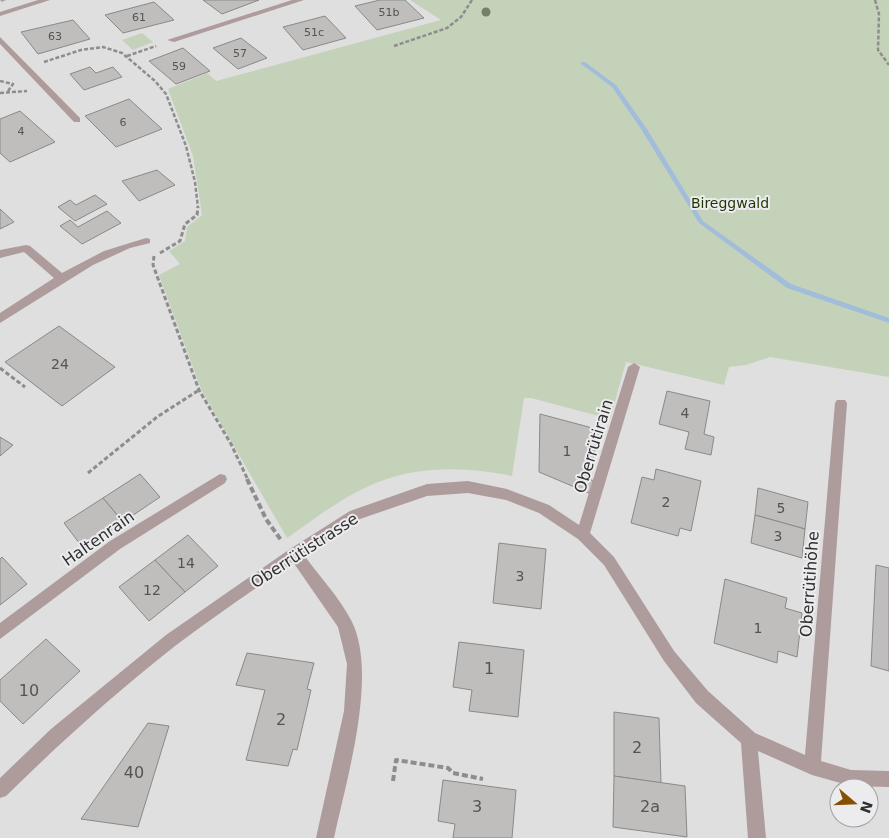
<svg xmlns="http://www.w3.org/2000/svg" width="889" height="838" font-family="'DejaVu Sans',sans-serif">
<rect width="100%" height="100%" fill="#dfdfe0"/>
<g fill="#c5d2ba">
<path d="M410 0H889V377L770 357 746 365 729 367 724 385 626 362 610 419 531 398H524L512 476C465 466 412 465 367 487 338 500 313 520 287 538L201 389 159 275 180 264 169 251 185 241 187 227 202 215 193 156 168 89 207 73 216 81 441 20Z"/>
<path d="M142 33 153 42 133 50 122 40Z"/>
</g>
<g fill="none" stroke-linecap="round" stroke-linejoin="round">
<path fill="#a2bdda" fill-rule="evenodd" d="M581 62H585L616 85 647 129 703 221 791 284 889 318V323L787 288 699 223 641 129 612 87 581 64Z"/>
</g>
<g fill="#bfbebd" stroke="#8a8988">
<path d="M203 0H259L222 14Z"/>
<path d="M380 0H405L424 18 377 30 355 6Z"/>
<path d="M154 2 174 20 123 33 105 15Z"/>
<path d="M325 16 346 38 303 50 283 27Z"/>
<path d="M73 20 90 39 38 54 21 32Z"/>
<path d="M241 38 267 58 238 69 213 48Z"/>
<path d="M183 48 210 71 176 84 149 61Z"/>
<path d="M90 67 96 73 113 67 122 77 84 90 70 74Z"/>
<path d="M129 99 162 129 116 147 85 116Z"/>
<path d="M20 111 55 142 10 162 0 153V119Z"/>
<path d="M157 170 175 185 139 201 122 181Z"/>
<path d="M95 195 107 204 75 221 58 207 70 200 76 205Z"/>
<path d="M0 209 14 222 0 229Z"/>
<path d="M107 211 121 223 82 244 60 226 70 220 78 227Z"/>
<path d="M59 326 115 367 62 406 5 362Z"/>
<path d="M667 391 710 401 704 434 714 437 711 455 685 449 689 432 659 424Z"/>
<path d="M540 414 600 430 588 479 595 481 591 494 539 472Z"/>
<path d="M0 437 13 445 0 456Z"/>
<path d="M656 469 701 481 691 531 680 528 678 536 631 523 642 477 654 480Z"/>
<path d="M140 474 160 497 123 522 103 498Z"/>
<path d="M758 488 808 502 805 529 755 515Z"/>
<path d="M103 498 123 522 83 548 64 523Z"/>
<path d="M755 515 805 529 802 558 751 543Z"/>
<path d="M188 535 218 566 185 592 155 560Z"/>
<path d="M499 543 546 549 541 609 493 603Z"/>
<path d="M2 557 27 584 0 605V559Z"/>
<path d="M155 560 185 592 149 621 119 587Z"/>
<path d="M876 565 889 568V671L871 666Z"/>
<path d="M725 579 787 598 785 608 802 613 797 657 778 651 777 663 714 643Z"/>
<path d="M46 639 80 671 23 724 0 701V680Z"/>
<path d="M459 642 524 650 518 717 469 711 472 690 453 687Z"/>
<path d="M247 653 314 663 307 689 311 690 297 750 293 749 288 766 246 760 265 690 236 685Z"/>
<path d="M614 712 659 718 661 783 614 776Z"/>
<path d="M148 723 169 726 138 827 81 819Z"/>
<path d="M614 776 685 786 687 837 613 827Z"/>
<path d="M443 780 516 790 512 838H453L455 824 438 821Z"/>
</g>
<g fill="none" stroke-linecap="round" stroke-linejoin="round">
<g stroke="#8d8d8e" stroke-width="2.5" stroke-dasharray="4 2" stroke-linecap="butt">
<path d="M875 0 879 14 878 50 889 65"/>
<path d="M394 46 447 28 461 17 472 0"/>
<path d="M127 56 156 46"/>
<path d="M44 62 81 50 103 47 122 53 155 81 166 94 186 146 195 182 198 208"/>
<path d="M0 81 13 84 8 91"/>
<path d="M0 93 27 91"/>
</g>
<g stroke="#8d8d8e" stroke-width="3" stroke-dasharray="4.5 2.5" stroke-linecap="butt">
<path d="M160 253 180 241 185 224 197 215 198 207"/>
<path d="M154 256 153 265 199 390 231 444 248 480"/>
<path d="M0 368 25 387"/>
<path d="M88 473 157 417 199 390"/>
</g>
<g stroke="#8d8d8e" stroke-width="4" stroke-dasharray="6 3" stroke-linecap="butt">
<path d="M247 479 266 519 281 540"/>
<path d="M393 781 396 760 448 768 453 773 483 779"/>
</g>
<g fill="#ae9b9b" fill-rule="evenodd">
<path d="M0 0H6L2 2Z"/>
<path d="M38 0H50L0 16V12Z"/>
<path d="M292 0H304L174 42 167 40Z"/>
<path d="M0 37 80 118V122H74L0 44Z"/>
<path d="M146 238 150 239V243L130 248 93 265 0 323V313L54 278 24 252 0 258V250L26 245 30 246 62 273 104 251Z"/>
<path d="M634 363 640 367 590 533 614 557 674 651 708 691 755 733 805 755 835 403 837 400H845L847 403 821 761 851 770 889 771V787L851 786 812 775 758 751 766 838H748L741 743 696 703 664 661 604 565 578 539 539 513 506 500 468 493 427 496 360 519 304 555C319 576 339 597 351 620 379 673 346 781 334 838H316L344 711 347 664 338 627 293 562C254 590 213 617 175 646 115 693 60 743 6 796L0 798V778L51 729 166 635 290 549 350 511 427 484 468 481 507 489 549 505 579 525 628 367Z"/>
<path d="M220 474 225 475 227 479 225 483 120 549 0 639V623L110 541Z"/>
</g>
</g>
<circle fill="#758165" cx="486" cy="12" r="4.5"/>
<g text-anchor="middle" stroke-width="4" stroke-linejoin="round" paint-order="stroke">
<g font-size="11" fill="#545454">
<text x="389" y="16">51b</text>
<text x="139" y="21">61</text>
<text x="314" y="36">51c</text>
<text x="55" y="40">63</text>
<text x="240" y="57">57</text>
<text x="179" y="70">59</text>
<text x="123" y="126">6</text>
<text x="21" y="135">4</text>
</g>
<g font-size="14" fill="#1f3400" stroke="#ececee">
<text x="730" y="208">Bireggwald</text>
</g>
<g font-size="14" fill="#545454">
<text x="60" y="369">24</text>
<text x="685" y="418">4</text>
<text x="567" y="456">1</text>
<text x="666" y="507">2</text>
<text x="781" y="513">5</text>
<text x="778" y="541">3</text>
<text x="186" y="568">14</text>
<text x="520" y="581">3</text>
<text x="152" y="595">12</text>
<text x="758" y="633">1</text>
</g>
<g font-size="16" fill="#303031" stroke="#ececee">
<text transform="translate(593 446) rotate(-73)" y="6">Oberrütirain</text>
<text transform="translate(98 538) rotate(-35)" y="6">Haltenrain</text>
<text transform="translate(304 550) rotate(-33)" y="6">Oberrütistrasse</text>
<text transform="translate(809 584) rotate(-86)" y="6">Oberrütihöhe</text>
</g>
<g font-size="16" fill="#545454">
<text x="489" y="674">1</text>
<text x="29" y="696">10</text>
<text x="281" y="725">2</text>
<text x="637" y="753">2</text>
<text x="134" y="778">40</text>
<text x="477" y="812">3</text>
<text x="650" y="812">2a</text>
</g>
</g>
<g transform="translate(854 803) rotate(109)"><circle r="24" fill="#ececee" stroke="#a1a1a2"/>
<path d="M0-4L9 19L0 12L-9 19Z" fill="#875000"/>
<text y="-8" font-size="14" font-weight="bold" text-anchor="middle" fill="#303031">N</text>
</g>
</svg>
